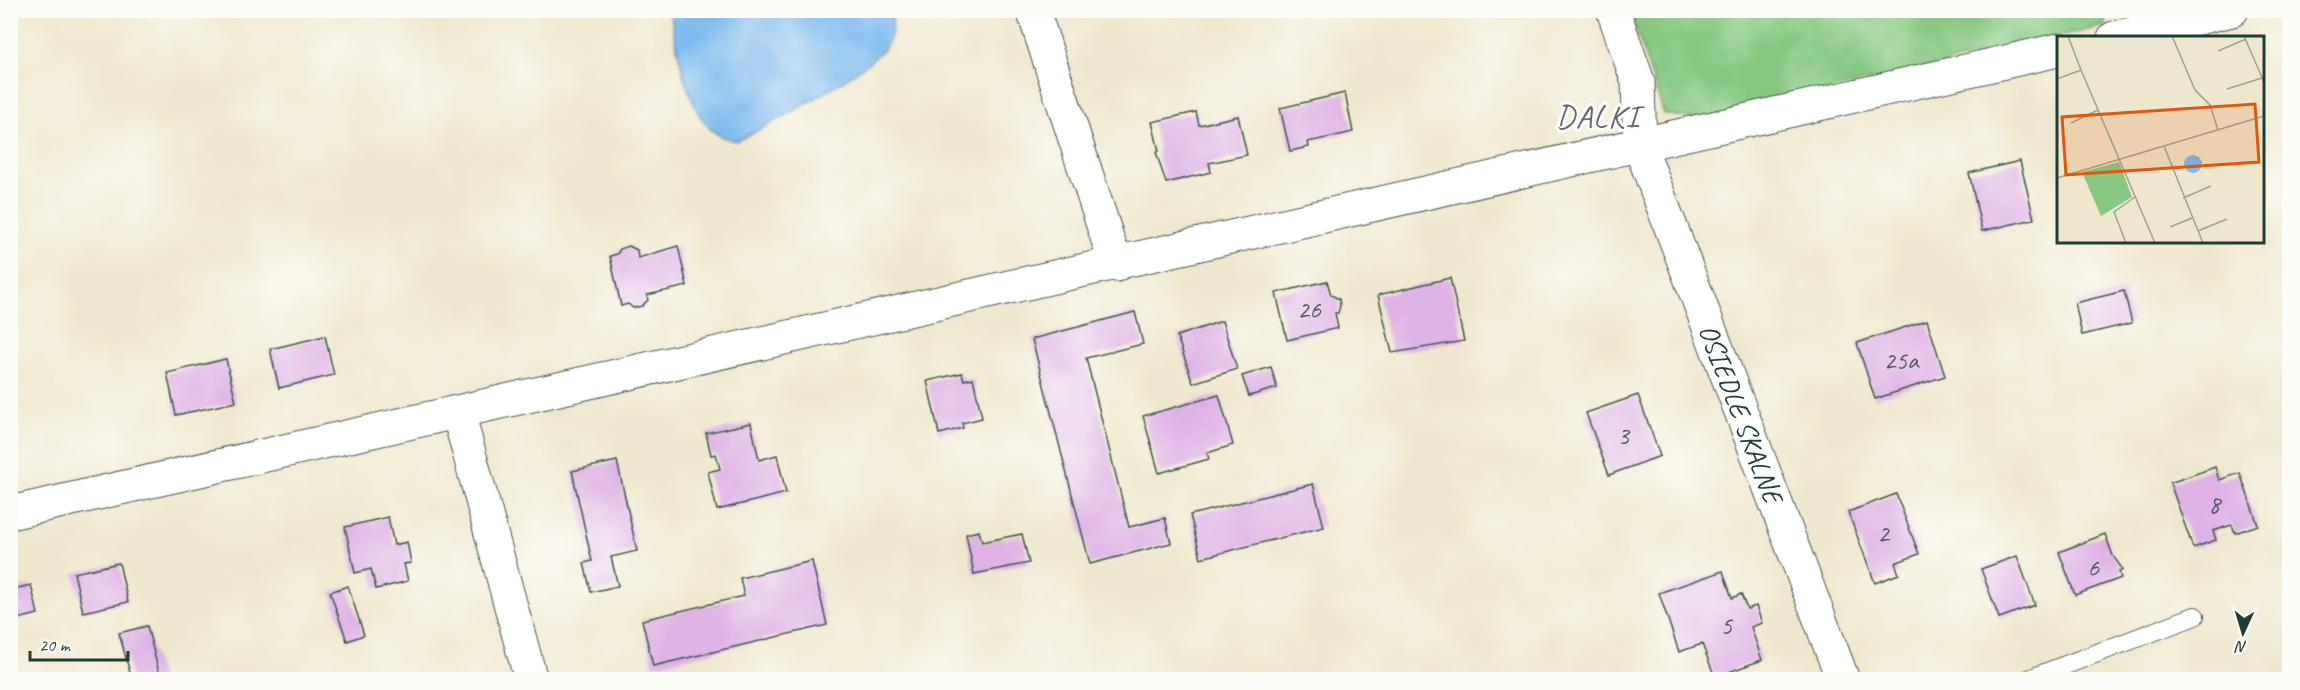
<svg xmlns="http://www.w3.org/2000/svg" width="2300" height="690" font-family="Caveat,sans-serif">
<rect width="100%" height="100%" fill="#fdfcf7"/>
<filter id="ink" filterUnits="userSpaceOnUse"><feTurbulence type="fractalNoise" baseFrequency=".0167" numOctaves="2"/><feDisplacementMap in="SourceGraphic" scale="12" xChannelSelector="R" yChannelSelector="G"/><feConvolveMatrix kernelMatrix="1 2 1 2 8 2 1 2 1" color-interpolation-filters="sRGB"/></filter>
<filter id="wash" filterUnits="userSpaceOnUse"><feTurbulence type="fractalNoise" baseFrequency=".008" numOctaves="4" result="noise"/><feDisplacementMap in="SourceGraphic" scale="24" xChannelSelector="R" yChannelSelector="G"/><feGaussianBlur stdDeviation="1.35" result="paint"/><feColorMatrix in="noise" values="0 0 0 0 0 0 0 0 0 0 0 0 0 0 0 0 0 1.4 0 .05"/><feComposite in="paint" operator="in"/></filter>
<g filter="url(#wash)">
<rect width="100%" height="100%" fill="#efe7cd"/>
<path fill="#86c881" stroke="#52825a" stroke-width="1.5" d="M2102 10 2106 26 1701 120 1664 114 1630 11Z"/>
<path fill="#7cbaef" stroke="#4e7c92" stroke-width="1.5" d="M674 10 891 11C893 21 893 32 888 42 877 67 765 128 736 141 731 139 724 138 719 135 687 118 677 47 671 15Z"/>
<g id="blocks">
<g fill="#dfb2e6">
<path d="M1345 93 1353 132 1308 142 1309 147 1290 151 1280 108Z"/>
<path d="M1196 112 1199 125 1238 116 1247 155 1209 163 1211 172 1166 183 1156 152 1159 151 1152 122Z"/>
<path d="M2020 161 2034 219 1982 231 1969 173Z"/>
<path d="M629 246 637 250 638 258 678 246 687 286 647 295 648 300 642 306 633 308 628 304 621 306 610 256 617 254 620 249Z"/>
<path d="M1450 278 1464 341 1392 353 1378 295Z"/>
<path d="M1327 281 1331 295 1339 299 1340 306 1338 313H1335L1338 328 1287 340 1276 293Z"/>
<path d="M2124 291 2132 323 2082 335 2075 303Z"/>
<path d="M1135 312 1143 344 1086 358 1129 527 1165 518 1171 543 1090 564 1032 339Z"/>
<path d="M1927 320 1945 376 1875 399 1857 343Z"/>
<path d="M1222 321 1237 369 1193 383 1177 336Z"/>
<path d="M325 336 334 375 279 388 270 349Z"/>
<path d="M226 359 236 402 176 415 167 373Z"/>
<path d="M1271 367 1277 388 1249 396 1242 376Z"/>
<path d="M962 373 964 380 973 378 982 418 962 423 963 428 939 434 927 381Z"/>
<path d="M1219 395 1233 445 1207 453 1209 459 1159 473 1143 416Z"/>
<path d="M1638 395 1660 456 1609 475 1586 413Z"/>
<path d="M751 423 759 460 777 455 786 493 717 510 708 472 720 469 716 454 711 455 706 433Z"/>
<path d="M617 461 637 551 611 557 618 586 591 592 584 563 592 561 572 471Z"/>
<path d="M2215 467 2219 480 2240 473 2258 525 2235 533 2232 525 2213 531 2216 540 2193 548 2170 483Z"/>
<path d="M1313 484 1324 527 1201 558 1190 515Z"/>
<path d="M1896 494 1919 554 1895 563 1899 574 1875 583 1848 512Z"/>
<path d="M388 517 394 545 407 542 411 563 404 564 408 581 376 589 371 569 355 573 345 527Z"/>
<path d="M979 531 982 542 1022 534 1029 563 974 574 966 534Z"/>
<path d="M2105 534 2113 556 2123 570 2119 572 2121 578 2075 595 2059 552Z"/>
<path d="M2017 556 2035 605 1999 618 1981 569Z"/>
<path d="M812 561 827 625 653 666 642 620 744 596 740 578Z"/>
<path d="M119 563 128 602 83 612 74 573Z"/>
<path d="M1723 571 1732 598 1741 594 1747 609 1756 606 1762 623 1751 627 1762 660 1715 677 1702 644 1679 652 1659 593Z"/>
<path d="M31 585 38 614 10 621V590Z"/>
<path d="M348 586 364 635 347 641 330 592Z"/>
<path d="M147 626 161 680H132L119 633Z"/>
</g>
</g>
</g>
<g filter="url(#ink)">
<use href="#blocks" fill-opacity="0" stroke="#3e564b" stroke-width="1.5"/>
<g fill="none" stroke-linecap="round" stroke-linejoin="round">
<defs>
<path id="service" d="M2026 680 2195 616"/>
<g id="minor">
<path d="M1033 10 1116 265"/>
<path id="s1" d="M1613 10 1638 82 1640 146 1843 680"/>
<path d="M2114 38 2232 10"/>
<path d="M458 412 531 680"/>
<path d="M10 513 2058 50"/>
</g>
</defs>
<use href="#service" stroke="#3e564b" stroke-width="20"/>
<use href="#minor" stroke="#3e564b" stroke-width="35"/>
<use href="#service" stroke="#fff" stroke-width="18"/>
<use href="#minor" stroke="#fff" stroke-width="33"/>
</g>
</g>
<g text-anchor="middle" stroke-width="6" stroke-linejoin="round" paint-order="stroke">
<g font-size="26" fill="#4f5a60">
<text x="1309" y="318">26</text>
<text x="1901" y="369">25a</text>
<text x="1623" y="444">3</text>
<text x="2214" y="513">8</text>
<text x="1883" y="542">2</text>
<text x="2093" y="576">6</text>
<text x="1726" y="634">5</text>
</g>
<g font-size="28" fill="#1f3d34" stroke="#fdfcf7">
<text dy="10" stroke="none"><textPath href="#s1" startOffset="426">OSIEDLE SKALNE</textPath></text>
</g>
<g font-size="32" letter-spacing="1.5" fill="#626672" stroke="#fdfcf7">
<text x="1598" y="127">DALKI</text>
</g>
</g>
<g transform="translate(2057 36)">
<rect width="207" height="207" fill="#efe7cd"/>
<path d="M62 126 75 161 44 180 25 136Z" fill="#86c881"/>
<path d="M127 128a9 9 0 1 1 18 0a9 9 0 1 1-18 0Z" fill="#7cbaef"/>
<path fill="none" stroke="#9ca390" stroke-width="1.5" d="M11 0 24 34M115 0 138 54 153 69 161 94M187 0 207 46M161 15 189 3M0 43 24 34 98 207M170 53 205 42M14 87 41 74M107 110 146 207M0 142 207 80M126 162 154 150M113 191 135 182M141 195 170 183M69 207 57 176 78 161"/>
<path fill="#de580e" fill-opacity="0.15" stroke="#de580e" stroke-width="3" d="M198 68 202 126 9 139 5 81Z"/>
<rect width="207" height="207" fill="none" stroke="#1f3d34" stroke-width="3"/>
</g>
<rect width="2300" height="690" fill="none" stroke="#fdfcf7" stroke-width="36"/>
<g transform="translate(2243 633) rotate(184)" stroke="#fdfcf7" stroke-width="4.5" paint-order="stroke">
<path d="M0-4.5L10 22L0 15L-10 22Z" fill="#1f3d34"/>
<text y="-9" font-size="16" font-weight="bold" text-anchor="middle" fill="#1f3d34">N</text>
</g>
<path d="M30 651v9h98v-9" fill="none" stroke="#1f3d34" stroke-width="3"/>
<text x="39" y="651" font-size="18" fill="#1f3d34" stroke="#fdfcf7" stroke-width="4.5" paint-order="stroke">20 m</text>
</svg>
